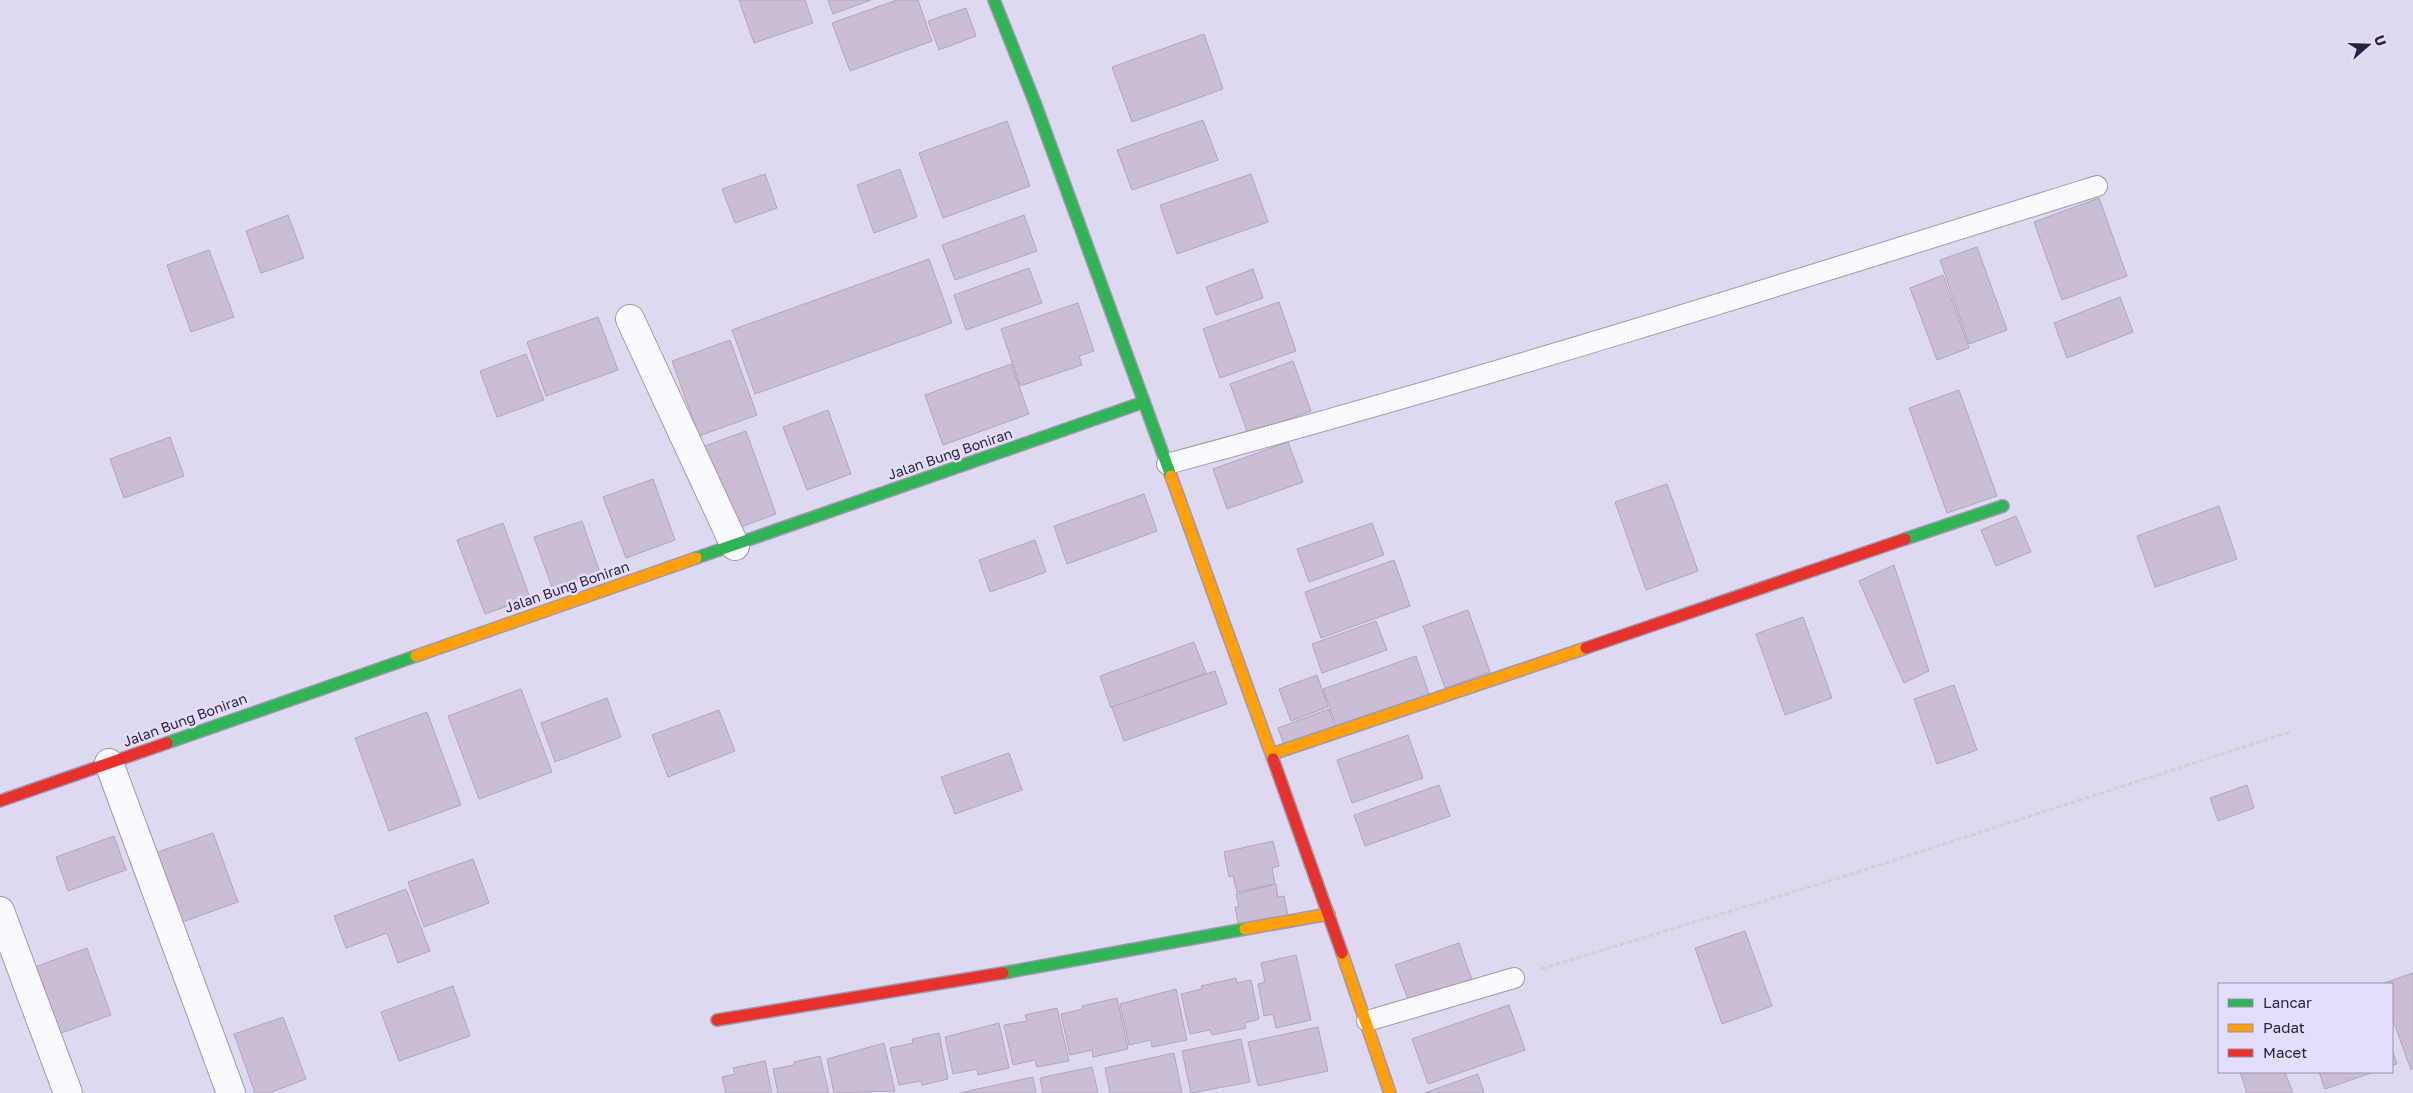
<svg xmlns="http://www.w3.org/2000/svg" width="2413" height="1093" font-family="'Golos Text',sans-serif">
<rect width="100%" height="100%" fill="#ded8f0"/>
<g fill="#cabed6" stroke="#b1a6bd">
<path d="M739 0H805L813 23 754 43Z"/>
<path d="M828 0H871L833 14Z"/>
<path d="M897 0H918L932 41 850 71 832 23Z"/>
<path d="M966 8 976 36 939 50 928 21Z"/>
<path d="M1204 34 1223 89 1132 122 1112 67Z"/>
<path d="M1203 120 1218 160 1132 190 1117 150Z"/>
<path d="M1007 121 1030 186 943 218 919 153Z"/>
<path d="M900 169 917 217 874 233 857 185Z"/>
<path d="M765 174 777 208 735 223 722 189Z"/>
<path d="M1251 174 1268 222 1177 254 1160 205Z"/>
<path d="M2099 198 2127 276 2062 300 2034 222Z"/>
<path d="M288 215 304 258 261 273 246 231Z"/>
<path d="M1024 215 1037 251 955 280 942 245Z"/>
<path d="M1977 247 2007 330 1969 344 1940 260Z"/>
<path d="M209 250 234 317 191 332 167 265Z"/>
<path d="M929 259 952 323 755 394 732 330Z"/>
<path d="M1029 268 1042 303 966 330 954 295Z"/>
<path d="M1253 269 1263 298 1216 315 1206 287Z"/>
<path d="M1943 275 1969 348 1937 360 1910 288Z"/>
<path d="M2120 297 2133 332 2067 358 2054 323Z"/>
<path d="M1279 302 1296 351 1220 378 1203 329Z"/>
<path d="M1078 303 1094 351 1079 356 1082 365 1020 386 1001 329Z"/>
<path d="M598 317 618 370 546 396 527 342Z"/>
<path d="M730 340 757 415 699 436 672 361Z"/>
<path d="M526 354 544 400 497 417 480 371Z"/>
<path d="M1293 361 1311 411 1248 434 1230 384Z"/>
<path d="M1011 364 1029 414 943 445 925 395Z"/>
<path d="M1959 390 1997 496 1947 513 1909 408Z"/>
<path d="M828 410 851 474 807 490 783 427Z"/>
<path d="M746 431 776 514 730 531 699 448Z"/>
<path d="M170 437 184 476 124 498 110 459Z"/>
<path d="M1288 442 1303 482 1227 509 1213 469Z"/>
<path d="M653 479 675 540 626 558 603 497Z"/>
<path d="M1667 484 1698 571 1646 590 1615 502Z"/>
<path d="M1144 494 1157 531 1067 564 1054 526Z"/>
<path d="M2219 506 2237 559 2155 587 2137 536Z"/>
<path d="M2016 516 2031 552 1996 566 1981 530Z"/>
<path d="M582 521 600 573 553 590 534 537Z"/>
<path d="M503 523 530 598 485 614 457 540Z"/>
<path d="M1372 523 1384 555 1309 582 1297 549Z"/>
<path d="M1035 540 1046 572 990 592 979 560Z"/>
<path d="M1394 560 1410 606 1321 638 1305 592Z"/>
<path d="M1894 565 1929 671 1904 683 1859 581Z"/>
<path d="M1468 610 1490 672 1445 688 1423 626Z"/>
<path d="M1803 617 1832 698 1785 715 1756 634Z"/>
<path d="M1376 621 1387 650 1322 673 1312 644Z"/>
<path d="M1194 642 1206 673 1111 708 1100 676Z"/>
<path d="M1416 656 1430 697 1338 730 1323 689Z"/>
<path d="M1215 671 1227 704 1124 741 1112 707Z"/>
<path d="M1317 675 1328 707 1291 721 1279 689Z"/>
<path d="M1954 685 1977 750 1937 764 1914 699Z"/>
<path d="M521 689 552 772 479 799 448 716Z"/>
<path d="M607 698 621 737 555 762 541 723Z"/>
<path d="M1329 709 1336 730 1285 748 1278 728Z"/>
<path d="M719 710 735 751 668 777 652 735Z"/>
<path d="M427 712 461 805 389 831 355 738Z"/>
<path d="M1408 735 1423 778 1352 803 1337 760Z"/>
<path d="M1009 753 1022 790 955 814 941 777Z"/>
<path d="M1439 785 1450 816 1365 846 1354 815Z"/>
<path d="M2247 785 2254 808 2218 821 2210 798Z"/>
<path d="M213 833 238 902 174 925 149 855Z"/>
<path d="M114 836 126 870 68 891 56 857Z"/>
<path d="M1273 841 1279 866 1272 868 1275 884 1237 892 1233 876 1229 877 1224 852Z"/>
<path d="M473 859 489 903 424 927 408 882Z"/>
<path d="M1276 884 1278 897 1284 896 1288 916 1239 927 1235 907H1239L1236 894Z"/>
<path d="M406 889 430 951 398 963 387 933 346 948 334 916Z"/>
<path d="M1745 931 1772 1006 1722 1024 1695 948Z"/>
<path d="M1459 943 1473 983 1410 1005 1395 965Z"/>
<path d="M87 948 111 1015 56 1035 32 968Z"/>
<path d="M1296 955 1311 1020 1276 1028 1273 1014 1264 1016 1258 984 1265 982 1261 963Z"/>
<path d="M2413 973V1069L2411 1070 2392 1017V984H2381Z"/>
<path d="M1236 978 1237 983 1251 980 1259 1019 1245 1023 1246 1028 1212 1035 1210 1030 1190 1034 1181 994 1202 989 1201 986Z"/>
<path d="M453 986 470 1036 399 1061 381 1012Z"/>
<path d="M1176 989 1187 1040 1152 1047 1151 1040 1129 1045 1120 1004Z"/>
<path d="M1117 998 1128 1049 1093 1057 1092 1050 1070 1055 1061 1014 1083 1009 1082 1006Z"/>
<path d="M1509 1005 1525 1050 1428 1084 1412 1039Z"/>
<path d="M1057 1008 1069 1061 1037 1067 1035 1060 1013 1065 1004 1025 1027 1021 1025 1015Z"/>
<path d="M283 1017 306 1079 269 1093H255L234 1034Z"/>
<path d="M999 1023 1009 1068 978 1075 977 1069 953 1074 945 1037Z"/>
<path d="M1318 1027 1328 1071 1258 1086 1248 1042Z"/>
<path d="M939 1033 948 1079 922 1085 921 1081 899 1085 890 1048 913 1043 912 1039Z"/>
<path d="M1241 1039 1250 1082 1191 1093 1182 1051Z"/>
<path d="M884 1043 895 1091 834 1093 827 1059Z"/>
<path d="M2392 1049 2397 1064 2392 1065Z"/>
<path d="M1174 1053 1182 1093H1110L1105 1068Z"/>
<path d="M820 1056 829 1093H778L773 1069 794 1065V1062Z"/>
<path d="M765 1061 772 1093H726L722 1077 735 1074 733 1068Z"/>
<path d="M1092 1067 1098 1093H1043L1040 1078Z"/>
<path d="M2240 1072H2285L2293 1093H2247Z"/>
<path d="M2319 1072H2374L2325 1089Z"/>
<path d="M1478 1074 1484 1093H1424Z"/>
<path d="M1033 1077 1036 1093H959Z"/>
</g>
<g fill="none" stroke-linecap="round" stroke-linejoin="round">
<defs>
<g id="lane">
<path d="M1167 464C1480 380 1788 283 2097 186"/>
<path d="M1367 1021 1514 978"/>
</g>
<g id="street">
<path d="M630 319 735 546"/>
<path d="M109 763 231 1093"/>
<path d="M0 911 68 1093"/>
</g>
<g id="fast">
<path d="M994 0 1035 103 1171 476"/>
<path d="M1905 539 2003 506"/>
<path d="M696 558 1144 402"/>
<path d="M167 743 416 656"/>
<path d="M1003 973 1245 929"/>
</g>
<g id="slow">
<path d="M1171 476 1273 759"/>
<path d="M416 656 696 558"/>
<path d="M1272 754 1586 648"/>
<path d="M1245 929 1329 914"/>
<path d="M1342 953 1390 1093"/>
</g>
<g id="jam">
<path d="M1586 648 1905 539"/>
<path d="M1273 759 1342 953"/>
<path d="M0 801 167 743"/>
<path d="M717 1020 1003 973"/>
</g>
</defs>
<use href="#lane" stroke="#9f99b0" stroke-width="22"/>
<use href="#street" stroke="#9f99b0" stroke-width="30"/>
<use href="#fast" stroke="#9f99b0" stroke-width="14"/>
<use href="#slow" stroke="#9f99b0" stroke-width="14"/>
<use href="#jam" stroke="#9f99b0" stroke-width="14"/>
<path stroke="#d1d0d7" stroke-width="3" stroke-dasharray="5 2.5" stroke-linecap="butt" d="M1541 969 1842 877 2290 732"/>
<use href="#lane" stroke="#faf9fd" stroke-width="20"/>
<use href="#street" stroke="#faf9fd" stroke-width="28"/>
<use href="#fast" stroke="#30b455" stroke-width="11"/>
<use href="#slow" stroke="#ff9f0a" stroke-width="11"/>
<use href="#jam" stroke="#e5322d" stroke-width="11"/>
</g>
<g text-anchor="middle" stroke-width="5" stroke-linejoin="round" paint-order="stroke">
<g font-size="14" fill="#2a223f" stroke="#e4ddfc">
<text transform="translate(950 454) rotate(-19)" y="5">Jalan Bung Boniran</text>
<text transform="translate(567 587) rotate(-19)" y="5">Jalan Bung Boniran</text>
<text transform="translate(185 720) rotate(-20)" y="5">Jalan Bung Boniran</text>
</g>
</g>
<rect x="2218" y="983" width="175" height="90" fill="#e4ddfc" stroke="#9a92b0"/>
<rect x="2228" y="999" width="25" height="8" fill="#30b455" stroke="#9a92b0"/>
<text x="2263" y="1008" font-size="15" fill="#2a223f">Lancar</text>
<rect x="2228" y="1024" width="25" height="8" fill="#ff9f0a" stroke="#9a92b0"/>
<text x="2263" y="1033" font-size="15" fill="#2a223f">Padat</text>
<rect x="2228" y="1049" width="25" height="8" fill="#e5322d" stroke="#9a92b0"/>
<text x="2263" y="1058" font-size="15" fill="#2a223f">Macet</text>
<g transform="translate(2368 45) rotate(70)" stroke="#e4ddfc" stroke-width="4" paint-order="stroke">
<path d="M0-4L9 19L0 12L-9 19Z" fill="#2a223f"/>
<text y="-8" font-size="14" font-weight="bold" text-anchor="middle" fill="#2a223f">U</text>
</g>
</svg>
